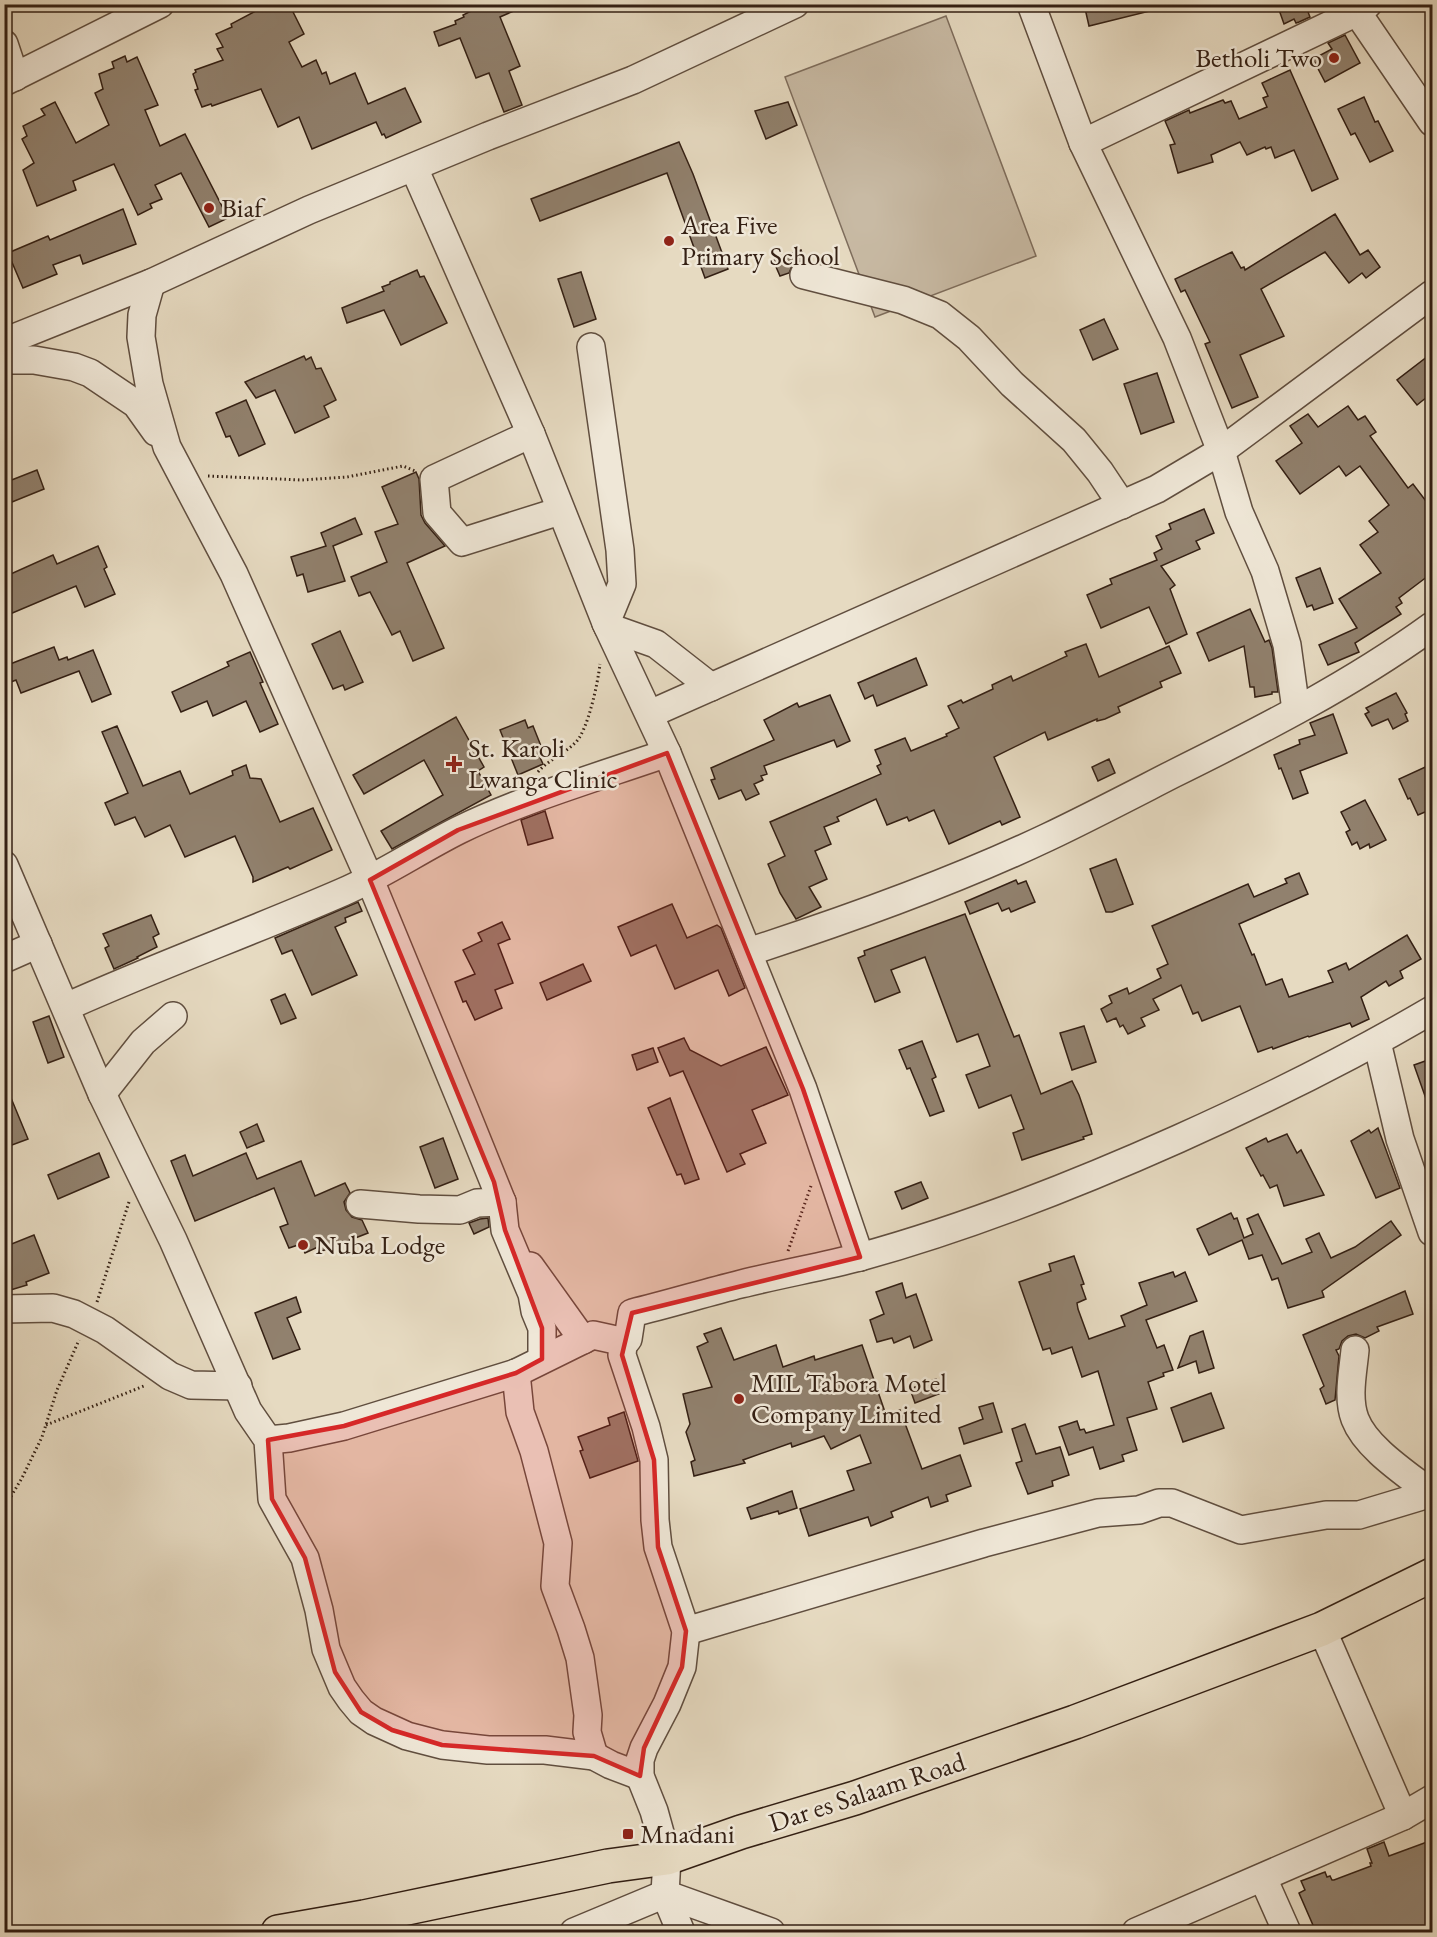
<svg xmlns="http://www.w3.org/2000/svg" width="1437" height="1937" font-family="'EB Garamond',serif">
<rect width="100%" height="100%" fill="#e6dac1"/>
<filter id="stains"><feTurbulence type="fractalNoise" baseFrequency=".00333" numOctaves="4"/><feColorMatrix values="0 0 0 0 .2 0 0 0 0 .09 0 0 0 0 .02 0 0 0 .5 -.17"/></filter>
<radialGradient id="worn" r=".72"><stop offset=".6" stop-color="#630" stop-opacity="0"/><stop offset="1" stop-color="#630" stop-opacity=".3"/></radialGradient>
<path fill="#c8baa4" stroke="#7e6d5c" stroke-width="1.5" d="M946 16 1036 256 875 317 785 77Z"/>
<g fill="#91816e" stroke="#342014" stroke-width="1.5">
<path d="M269 4H289L304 34 289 42 302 67 316 60 322 74 326 72 330 84 355 73 368 104 405 88 421 122 386 138 384 134 382 135 376 122 312 149 299 117 278 127 261 89 212 106 211 104 202 107 195 90 198 89 193 74 196 72 195 70 223 60 217 49 223 47 216 34 232 27 231 24Z"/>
<path d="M485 4H530L500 17 520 66 509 71 522 105 504 112 489 73 476 78 460 38 439 46 434 32 456 24 455 21 464 17 463 15Z"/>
<path d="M1084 4H1154V10L1089 26Z"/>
<path d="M1277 4H1326L1308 12 1310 17 1299 22 1296 23 1294 19 1284 24Z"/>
<path d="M1345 35 1360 63 1325 82 1313 59 1332 49 1328 43Z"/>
<path d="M125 56 127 62 137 57 158 105 145 110 160 146 185 134 228 218 209 227 181 173 155 185 162 199 150 204 152 208 138 215 114 164 73 181 76 190 37 206 23 170 34 163 22 139 27 136 23 126 45 115 41 109 55 102 76 143 109 125 95 93 103 89 99 74 114 68 112 62Z"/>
<path d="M1290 70 1338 179 1312 191 1294 150 1275 158 1271 147 1266 149 1265 147 1247 155 1240 142 1211 155 1213 162 1178 173 1170 145 1175 144 1165 121 1189 110 1190 113 1223 100 1225 103 1231 101 1239 119 1267 107 1263 98 1268 96 1262 83Z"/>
<path d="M1364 97 1375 122 1378 121 1393 151 1370 162 1355 133 1351 135 1338 109Z"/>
<path d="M788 102 797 125 766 139 755 111Z"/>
<path d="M679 142 693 174 728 269 705 278 667 173 540 221 531 199Z"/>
<path d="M123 209 136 244 83 264 80 255 53 265 57 274 23 288 8 253 48 236 50 240Z"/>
<path d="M1335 214 1360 255 1368 250 1380 267 1366 278 1362 273 1349 283 1325 252 1261 289 1284 336 1240 355 1258 397 1232 408 1205 344 1210 342 1185 290 1181 292 1175 279 1232 252 1241 268 1244 267 1245 270Z"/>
<path d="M801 250 804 260 793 264 789 273 780 276 773 260Z"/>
<path d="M417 270 420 277 424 276 447 323 401 345 384 310 347 323 342 308 384 291 382 287 390 284V282Z"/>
<path d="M581 272 596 319 574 327 558 279Z"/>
<path d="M1104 319 1118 349 1093 360 1080 330Z"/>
<path d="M1432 353V393L1417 405 1397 380Z"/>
<path d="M304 356 306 360 311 357 316 369 321 368 336 400 324 406 329 417 295 433 275 390 256 398 245 382Z"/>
<path d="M1157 373 1174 422 1141 434 1124 384Z"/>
<path d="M246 400 265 444 239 456 230 436 226 437 216 413Z"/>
<path d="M1348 406 1358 420 1365 416 1376 432 1370 436 1408 488 1413 484 1432 509V573L1399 598 1402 603 1396 607 1401 614 1355 643 1359 652 1328 665 1319 645 1357 628 1339 599 1381 573 1360 545 1378 532 1369 521 1389 505 1360 466 1346 476 1339 466 1300 494 1276 461 1302 443 1290 426 1308 414 1318 427Z"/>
<path d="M37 470 44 489 12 502 4 483Z"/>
<path d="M416 472 419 479 421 515 425 523 445 546 407 563 444 648 413 661 400 631 392 635 370 592 359 596 351 577 387 562 375 532 398 524 382 487Z"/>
<path d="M1204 509 1214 533 1196 541 1200 549 1161 566 1175 585 1170 589 1187 634 1166 644 1149 607 1101 628 1087 595 1112 584 1110 579 1157 560 1154 553 1162 549 1156 536 1171 529 1169 524Z"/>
<path d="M355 518 362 534 333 546 345 581 308 592 303 574 297 576 291 557 326 546 321 533Z"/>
<path d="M98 546 107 567 104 569 115 594 85 607 76 586 10 614 4 602V577L53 555 57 564Z"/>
<path d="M1320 568 1333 603 1314 610 1312 605 1307 607 1296 578Z"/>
<path d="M1250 609 1265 642 1269 640 1272 648 1278 692H1272V694L1255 697 1254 687H1250L1244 646 1209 661 1197 633Z"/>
<path d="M340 631 363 682 345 690 343 685 333 689 312 644Z"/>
<path d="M1086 644 1099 677 1169 646 1181 673 1160 682 1162 687 1118 707 1120 712 1105 719 1097 721V719L1048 740 1045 732 994 757 1020 817 1002 825 1000 821 949 844 934 810 909 821 907 817 887 825 876 799 837 817 839 821 824 827 831 844 815 851 827 879 809 887 821 907 796 919 780 893 768 864 785 856 770 822 881 774 877 766 881 764 875 750 905 738 911 751 947 736 946 734 959 728 948 706 961 700 963 703 993 689 992 685 1011 676 1013 681 1067 656 1065 652Z"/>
<path d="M54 647 59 660 67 657 68 660 93 650 111 694 92 702 79 671 21 693 16 680 11 682 5 666Z"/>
<path d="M250 652 263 682 260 683 278 724 260 732 246 701 213 716 207 701 181 712 172 692 229 666 227 662Z"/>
<path d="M916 658 927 685 877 706 873 695 865 699 858 683Z"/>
<path d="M1396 693 1407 713 1405 714 1408 721 1393 729 1388 719 1372 726 1365 714 1369 712 1366 708Z"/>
<path d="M830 695 850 741 837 747 834 740 764 766 767 774 761 776 763 780 754 784 759 794 746 800 741 790 719 799 711 780 715 779 711 768 774 740 764 720 797 703 799 707Z"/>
<path d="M1333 714 1347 753 1300 771 1308 793 1293 799 1281 768 1279 769 1274 755 1300 744 1299 740 1315 735 1310 723Z"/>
<path d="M456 717 484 767 478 771 491 795 392 849 381 831 443 795 424 760 364 794 353 775Z"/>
<path d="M525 720 528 728 533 726 543 751 538 753 543 764 518 775 500 730Z"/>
<path d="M117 726 143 786 180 771 190 794 233 775 232 771 246 765 250 778 261 779 280 822 313 808 332 850 290 869 288 867 253 882V877L235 836 185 857 170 825 145 837 135 817 115 825 105 803 128 793 102 732Z"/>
<path d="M1109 759 1115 773 1098 781 1092 767Z"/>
<path d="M1432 764V809L1418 815 1410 798 1408 799 1399 779Z"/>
<path d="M1365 800 1386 840 1370 848 1369 844 1360 849 1357 842 1352 845 1346 832 1350 830 1341 812Z"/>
<path d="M545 811 553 838 528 845 521 820Z"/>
<path d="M1116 859 1133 904 1112 912H1106L1090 869Z"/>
<path d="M1299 873 1308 894 1239 924 1252 955 1254 954 1266 985 1282 979 1289 997 1333 982 1328 971 1346 963 1349 970 1407 935 1421 959 1400 971 1403 978 1389 986 1386 981 1361 997 1369 1019 1352 1027 1350 1023 1309 1037 1308 1036 1273 1049 1272 1047 1258 1052 1240 1006 1202 1021 1198 1012 1193 1014 1181 985 1153 999 1159 1010 1141 1018 1145 1026 1128 1034 1123 1025 1120 1027 1116 1018 1107 1022 1101 1009 1112 1003 1109 996 1127 988 1129 994 1161 978 1157 969 1168 964 1152 926 1248 884 1254 897 1287 883 1285 879Z"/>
<path d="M1016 880 1018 884 1026 881 1035 902 1011 912 1009 908 1002 911 998 903 970 914 965 902Z"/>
<path d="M358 902 362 911 345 918 346 922 335 927 357 975 312 995 292 950 282 954 275 938Z"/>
<path d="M672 904 687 938 717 925 721 928 745 988 729 996 718 970 675 989 656 945 631 956 618 927Z"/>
<path d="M965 914 1014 1037 1019 1035 1041 1094 1072 1081 1079 1095 1091 1130 1092 1134 1083 1137 1084 1139 1022 1160 1013 1133 1024 1129 1011 1095 979 1108 966 1075 990 1066 978 1034 957 1042 925 957 891 970 900 992 875 1002 858 958 865 955 864 951Z"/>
<path d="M151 915 159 934 153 937 157 947 137 957 138 958 114 969 105 948 109 946 103 934Z"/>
<path d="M502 922 510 939 498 944 513 983 495 990 502 1008 475 1020 466 1001 463 1002 455 982 475 974 463 950 482 941 478 933Z"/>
<path d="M583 964 591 981 547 1000 540 983Z"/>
<path d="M285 994 296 1018 281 1024 271 1000Z"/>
<path d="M49 1016 64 1057 48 1063 33 1022Z"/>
<path d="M1084 1026 1096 1062 1072 1070 1060 1033Z"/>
<path d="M684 1038 690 1050 721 1066 766 1047 788 1095 752 1110 766 1143 740 1154 745 1164 727 1172 683 1071 670 1076 658 1048Z"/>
<path d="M922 1041 936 1077 932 1079 944 1111 930 1116 910 1068 907 1069 899 1050Z"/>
<path d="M653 1048 658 1062 637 1070 632 1055Z"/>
<path d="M1428 1060 1429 1064 1432 1063V1110H1430L1414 1065Z"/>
<path d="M4 1081 28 1139 4 1148Z"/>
<path d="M670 1098 699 1179 685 1184 681 1174 677 1175 648 1108Z"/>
<path d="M257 1124 264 1141 247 1148 240 1132Z"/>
<path d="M1378 1128 1400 1188 1376 1198 1351 1141 1369 1130 1371 1133Z"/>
<path d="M1287 1134 1297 1153 1301 1150 1324 1195 1284 1206 1277 1185 1270 1188 1263 1175 1261 1176 1246 1148 1266 1138 1268 1142Z"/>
<path d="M443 1138 458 1179 435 1188 420 1147Z"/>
<path d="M99 1153 109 1177 58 1199 48 1175Z"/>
<path d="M246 1153 257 1179 301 1161 315 1196 345 1183 350 1193 344 1202 346 1210 352 1217 362 1220 368 1233 322 1251 320 1246 305 1253 301 1244 289 1248 280 1227 288 1224 274 1188 195 1221 171 1161 185 1155 193 1176Z"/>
<path d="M921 1182 928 1198 902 1209 895 1192Z"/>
<path d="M1231 1213 1234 1219 1237 1218 1244 1238 1253 1234 1247 1219 1258 1214 1282 1264 1312 1252 1306 1239 1319 1233 1331 1258 1355 1247 1391 1221 1401 1235 1322 1291 1324 1297 1288 1308 1278 1278 1272 1280 1262 1255 1249 1259 1242 1240 1209 1255 1197 1229Z"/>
<path d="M488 1218 489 1227 474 1234 469 1223 480 1219Z"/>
<path d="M34 1235 49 1273 26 1282 27 1285 4 1292V1247Z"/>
<path d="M1074 1256 1084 1284 1081 1285 1086 1299 1077 1303 1078 1309 1089 1339 1125 1326 1121 1316 1147 1305 1139 1283 1173 1272 1175 1277 1185 1272 1197 1301 1146 1320 1157 1348 1164 1345 1173 1370 1163 1373 1164 1376 1148 1382 1157 1409 1127 1418 1137 1450 1122 1455 1124 1461 1100 1469 1093 1447 1069 1455 1059 1427 1077 1421 1080 1430 1084 1429 1086 1433 1114 1425 1098 1371 1082 1377 1072 1347 1052 1354 1050 1348 1043 1350 1019 1282 1051 1271 1049 1264Z"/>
<path d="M902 1283 906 1298 916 1294 932 1340 914 1348 910 1336 894 1343 892 1338 877 1342 870 1320 884 1314 876 1292Z"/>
<path d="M1405 1291 1413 1314 1377 1327 1379 1331 1365 1338 1356 1334 1348 1336 1342 1341 1339 1349 1336 1350 1339 1356 1335 1400 1326 1404 1320 1389 1324 1386 1303 1335Z"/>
<path d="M296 1297 301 1312 287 1318 300 1349 273 1359 255 1313Z"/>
<path d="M721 1328 734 1360 776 1345 783 1367 814 1356 815 1360 862 1345 886 1415 900 1410 922 1469 960 1455 971 1486 946 1495 948 1501 931 1507 928 1497 891 1512 893 1517 871 1526 868 1517 809 1536 800 1509 854 1490 847 1471 871 1463 860 1435 831 1449 824 1436 792 1447 791 1443 743 1460 745 1463 694 1476 691 1462 695 1460 686 1432 690 1424 683 1394 712 1387 697 1347 708 1342 704 1334Z"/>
<path d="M1203 1331 1214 1368 1199 1373 1196 1361 1178 1368 1190 1336Z"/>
<path d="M936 1379 941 1393 915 1403 910 1389Z"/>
<path d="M1211 1393 1224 1428 1183 1442 1171 1408Z"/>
<path d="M993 1403 1002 1432 964 1444 959 1428 983 1419 979 1407Z"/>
<path d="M624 1412 638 1461 590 1478 580 1451 583 1450 578 1437 610 1425 608 1418Z"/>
<path d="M1025 1424 1036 1454 1060 1447 1069 1475 1052 1481 1053 1486 1028 1494 1016 1463 1022 1461 1012 1429Z"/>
<path d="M792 1491 797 1508 779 1514 778 1511 751 1519 747 1508Z"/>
<path d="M1384 1842 1389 1856 1427 1842 1432 1858V1932H1316L1299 1893 1305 1890 1301 1881 1325 1872 1327 1877 1330 1876 1332 1880H1334L1371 1866 1370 1863H1372L1367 1849Z"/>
</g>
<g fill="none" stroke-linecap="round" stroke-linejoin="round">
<defs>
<g id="minor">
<path d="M1031 4 1083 143 1177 338 1221 451 1239 512 1265 571 1287 645 1296 710"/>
<path d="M1351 4 1357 12 1432 122"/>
<path d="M4 44 15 77"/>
<path d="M4 82 160 4"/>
<path d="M1083 143 1357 12 1368 4"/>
<path d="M414 168 531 434 606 623 667 753 803 1089 860 1257"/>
<path d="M804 275 903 300 940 315 969 338 1012 384 1074 440 1100 472 1122 505"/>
<path d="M151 283 142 315 141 337 149 384 167 447 234 574 370 880 464 1108 502 1202 505 1230 532 1294 535 1311 542 1328V1359"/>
<path d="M4 342 151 283 309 210 488 136 633 80 795 4"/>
<path d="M591 347 620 550 622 584 606 623"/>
<path d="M4 360H34L74 367 90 373 136 404 156 432"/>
<path d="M531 434 434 479 437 513 462 542 560 511"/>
<path d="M608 627 656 644 711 687"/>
<path d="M650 714 1157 489 1221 451 1432 294"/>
<path d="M4 865 102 1094 173 1240 248 1411 268 1440 272 1499 305 1558 319 1610 326 1649 342 1687 351 1700 361 1712 374 1721 407 1736 442 1745 488 1750H545L594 1756 611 1765 640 1776"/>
<path d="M748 952C850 919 951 883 1048 837 1090 817 1132 795 1173 774 1262 730 1352 684 1432 626"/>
<path d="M4 959 38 944"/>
<path d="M66 1007C157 966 251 932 343 892 383 875 419 850 459 830 525 798 598 777 667 753"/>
<path d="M1377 1042 1400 1139 1432 1232"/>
<path d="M102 1094 143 1042 173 1016"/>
<path d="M360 1204 419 1209 460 1210 477 1203 502 1202"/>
<path d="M530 1266 583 1340"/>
<path d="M4 1309 53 1308 74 1314 105 1330 170 1376 191 1385 238 1386"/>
<path d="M1355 1350C1353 1372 1347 1398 1355 1419 1366 1448 1407 1474 1431 1493"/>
<path d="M516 1373 520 1412 534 1451 558 1543 555 1586 571 1629 580 1658 588 1715 587 1732 594 1756"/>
<path d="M268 1440 289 1438 344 1426 516 1373 593 1335 625 1342"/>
<path d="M1322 1629 1403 1816"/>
<path d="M686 1631 984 1543 1098 1513 1139 1510 1159 1503H1172L1241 1530 1326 1515H1359L1432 1493"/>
<path d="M1263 1878 1287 1932"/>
<path d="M574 1932 665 1894 771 1932"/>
<path d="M681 1932 665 1894 667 1858 654 1811 640 1776V1760L644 1748 667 1704 682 1667 686 1631 658 1547 655 1520 654 1460 646 1427 622 1355 623 1345 628 1339 632 1313C669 1304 705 1293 741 1284 781 1274 821 1267 860 1257 969 1227 1075 1185 1178 1139 1265 1100 1350 1058 1432 1010"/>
<path d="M1136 1932 1403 1816 1432 1799"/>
</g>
<path id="highway" d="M278 1932 364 1917 608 1866 667 1858 741 1832 855 1798 1075 1722 1322 1629 1432 1575"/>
</defs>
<use href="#minor" stroke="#604e3f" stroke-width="30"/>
<use href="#highway" stroke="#342014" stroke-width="36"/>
<g stroke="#342014" stroke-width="3" stroke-dasharray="1.5 3" stroke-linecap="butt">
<path d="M91 4 99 10"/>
<path d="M208 476 302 480 347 477 403 466 415 471"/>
<path d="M538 772C548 760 564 754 575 743 588 731 598 682 600 664"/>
<path d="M788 1251 811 1186"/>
<path d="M97 1302 129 1202"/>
<path d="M46 1425 144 1386"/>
<path d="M4 1508 22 1478 42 1437 57 1390 79 1340"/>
</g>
<use href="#minor" stroke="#efe7d7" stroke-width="27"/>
<use href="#highway" stroke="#e6dac1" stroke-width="33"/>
</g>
<path fill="#d62828" fill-opacity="0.2" stroke="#d62828" stroke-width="4.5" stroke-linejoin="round" d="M667 753 803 1089 860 1257 632 1313 622 1355 654 1460 658 1547 686 1631 682 1667 644 1748 640 1776 594 1756 442 1745 392 1730 361 1712 335 1672 305 1558 272 1499 268 1440 344 1426 516 1373 542 1359V1328L505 1230 494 1182 370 880 458 830Z"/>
<g fill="#8f2418" stroke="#efe7d7" stroke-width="2">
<circle cx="1334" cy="58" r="6"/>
<circle cx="209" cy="208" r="6"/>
<circle cx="669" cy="241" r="6"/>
<path d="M451 755h6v6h6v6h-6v6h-6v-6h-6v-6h6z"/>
<circle cx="303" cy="1245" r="6"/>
<circle cx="739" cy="1399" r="6"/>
<rect x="622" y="1828" width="12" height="12" rx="3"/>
</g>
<g text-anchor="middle" stroke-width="5" stroke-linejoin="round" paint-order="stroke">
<g font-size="27" fill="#342014" stroke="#efe7d7" text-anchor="start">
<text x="1322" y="67" text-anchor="end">Betholi Two</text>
<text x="221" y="217">Biaf</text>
<text x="681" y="234">Area Five<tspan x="681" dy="31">Primary School</tspan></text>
<text x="468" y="757">St. Karoli<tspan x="468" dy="31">Lwanga Clinic</tspan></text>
<text x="315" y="1254">Nuba Lodge</text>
<text x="751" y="1392">MIL Tabora Motel<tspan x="751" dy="31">Company Limited</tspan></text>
<text x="640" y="1843">Mnadani</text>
</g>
<g font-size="27" fill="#342014" stroke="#efe7d7">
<text transform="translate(867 1792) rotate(-18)" y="9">Dar es Salaam Road</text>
</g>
</g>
<rect width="1437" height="1937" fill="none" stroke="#e6dac1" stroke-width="24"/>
<rect x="6" y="6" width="1425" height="1925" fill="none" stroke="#342014" stroke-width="3"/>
<rect x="12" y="12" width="1413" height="1913" fill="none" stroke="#342014" stroke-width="1.5"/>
<rect width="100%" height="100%" filter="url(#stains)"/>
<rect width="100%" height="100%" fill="url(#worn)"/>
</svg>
